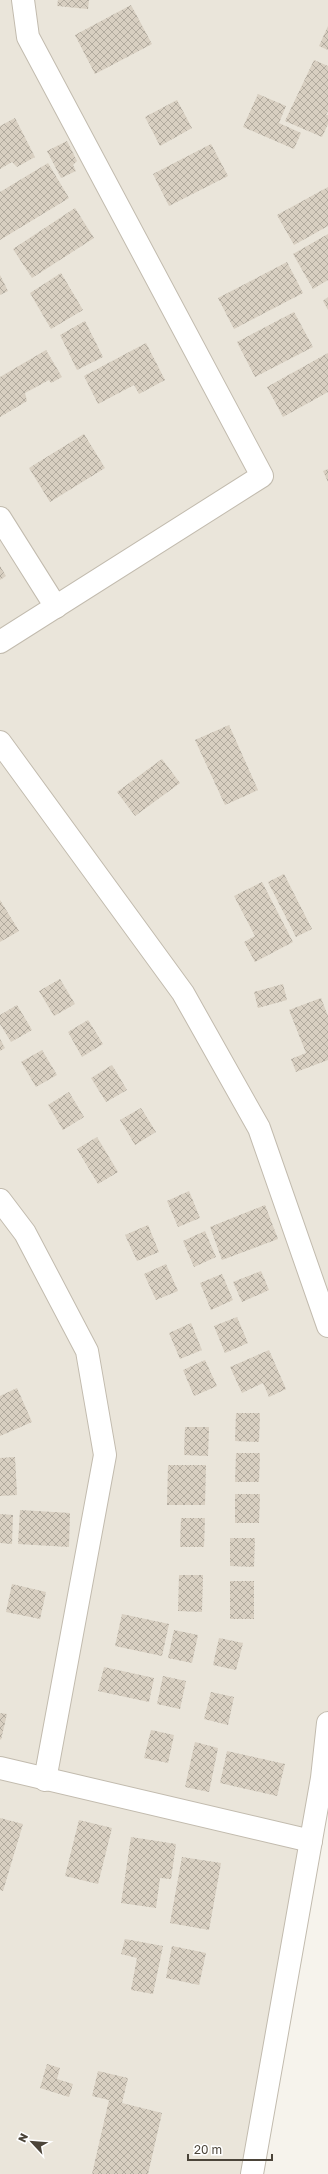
<svg xmlns="http://www.w3.org/2000/svg" width="328" height="2174" font-family="'Golos Text',sans-serif">
<defs>
<pattern id="building-cross-hatch" width="8" height="8" patternUnits="userSpaceOnUse"><rect width="8" height="8" fill="#d8cfc1"/><path d="M0 0l8 8M0 8l8-8" fill="none" stroke="#b1aa9e"/></pattern>
</defs>
<rect width="100%" height="100%" fill="#f6f3ec"/>
<path fill="#eae5da" d="M0 0H328V1771L262 2174H0Z"/>
<g fill="url(#building-cross-hatch)">
<path d="M58 0H89L88 9 57 6Z"/>
<path d="M131 5 152 44 95 74 75 35Z"/>
<path d="M328 26V50L319 46Z"/>
<path d="M314 60 328 66V111L326 115H328V124L322 137 285 121Z"/>
<path d="M258 94 286 106 279 123 301 133 294 149 243 127Z"/>
<path d="M177 100 192 128 160 146 145 117Z"/>
<path d="M15 118 35 157 17 167 12 162 0 169V126Z"/>
<path d="M67 141 77 161 73 165 76 171 61 178 47 151Z"/>
<path d="M211 144 228 176 169 206 153 174Z"/>
<path d="M48 163 69 198 0 240V192Z"/>
<path d="M328 187V226L294 245 277 215Z"/>
<path d="M75 208 94 238 32 278 13 249Z"/>
<path d="M328 234V280L313 289 293 254Z"/>
<path d="M287 262 303 293 234 329 218 298Z"/>
<path d="M61 273 83 310 51 329 30 293Z"/>
<path d="M0 275 8 291 0 295Z"/>
<path d="M328 297V310L323 301Z"/>
<path d="M294 312 313 347 255 377 237 342Z"/>
<path d="M85 321 103 357 77 370 60 335Z"/>
<path d="M146 343 165 380 139 394 134 385 98 404 84 376Z"/>
<path d="M46 350 62 377 51 383 49 380 25 393 27 401 0 417V377Z"/>
<path d="M328 353V392L283 417 267 387Z"/>
<path d="M84 434 105 468 50 502 29 468Z"/>
<path d="M328 469V482L323 471Z"/>
<path d="M0 566 6 576 0 580Z"/>
<path d="M229 725 258 790 225 805 195 740Z"/>
<path d="M162 759 180 783 135 816 117 792Z"/>
<path d="M284 874 312 929 296 937 268 882Z"/>
<path d="M262 882 293 942 255 962 244 942 255 936 234 896Z"/>
<path d="M0 900 19 931 0 942Z"/>
<path d="M60 979 75 1004 54 1016 39 991Z"/>
<path d="M283 984 287 1000 258 1008 254 992Z"/>
<path d="M321 998 328 1016V1060L296 1072 291 1059 306 1053 289 1010Z"/>
<path d="M17 1005 32 1030 11 1042 0 1024V1015Z"/>
<path d="M88 1020 103 1044 82 1057 68 1032Z"/>
<path d="M0 1039 5 1048 0 1051Z"/>
<path d="M42 1050 57 1075 36 1087 21 1062Z"/>
<path d="M112 1065 127 1090 106 1102 91 1078Z"/>
<path d="M69 1092 84 1117 63 1130 48 1105Z"/>
<path d="M141 1108 156 1132 135 1145 120 1120Z"/>
<path d="M97 1137 118 1172 98 1184 77 1149Z"/>
<path d="M189 1191 200 1218 178 1227 167 1201Z"/>
<path d="M265 1205 278 1239 222 1260 210 1227Z"/>
<path d="M148 1225 159 1252 137 1261 125 1235Z"/>
<path d="M205 1231 216 1257 194 1267 183 1241Z"/>
<path d="M166 1264 178 1291 156 1300 144 1274Z"/>
<path d="M261 1271 269 1290 242 1302 233 1282Z"/>
<path d="M222 1274 233 1300 211 1310 200 1283Z"/>
<path d="M237 1317 248 1343 225 1353 214 1326Z"/>
<path d="M191 1323 202 1350 180 1359 169 1333Z"/>
<path d="M269 1350 286 1389 269 1397 263 1383 242 1393 230 1367Z"/>
<path d="M205 1360 217 1386 194 1396 183 1370Z"/>
<path d="M17 1388 32 1422 0 1436V1396Z"/>
<path d="M236 1413H260L259 1442 235 1441Z"/>
<path d="M185 1427H209L208 1456 184 1455Z"/>
<path d="M236 1453H260L259 1482H235Z"/>
<path d="M15 1457 17 1495 0 1496V1458Z"/>
<path d="M168 1465H206L205 1505H167Z"/>
<path d="M235 1494H260L259 1523H235Z"/>
<path d="M20 1510 70 1513 69 1547 18 1544Z"/>
<path d="M0 1514 13 1515 12 1544 0 1543Z"/>
<path d="M181 1518H205L204 1547H180Z"/>
<path d="M230 1538H255L254 1567 230 1566Z"/>
<path d="M179 1575H203L202 1612 178 1611Z"/>
<rect x="230" y="1581" width="24" height="38"/>
<path d="M12 1584 46 1592 40 1619 6 1612Z"/>
<path d="M122 1614 169 1624 162 1656 115 1646Z"/>
<path d="M174 1630 198 1635 192 1663 168 1658Z"/>
<path d="M219 1638 243 1643 236 1670 213 1665Z"/>
<path d="M104 1667 154 1678 149 1702 98 1691Z"/>
<path d="M163 1676 186 1681 180 1709 157 1704Z"/>
<path d="M211 1692 234 1697 228 1725 204 1719Z"/>
<path d="M0 1713 7 1714 1 1740 0 1739Z"/>
<path d="M151 1730 174 1735 168 1763 144 1758Z"/>
<path d="M195 1742 218 1748 209 1792 185 1787Z"/>
<path d="M227 1751 285 1764 277 1796 220 1783Z"/>
<path d="M0 1818 23 1824 3 1891 0 1890Z"/>
<path d="M79 1820 112 1828 98 1884 65 1876Z"/>
<path d="M131 1837 176 1844 171 1879 160 1878 156 1908 121 1903Z"/>
<path d="M182 1857 221 1863 209 1930 170 1923Z"/>
<path d="M125 1939 163 1946 153 1994 131 1990 137 1958 121 1954Z"/>
<path d="M172 1946 206 1953 199 1985 166 1978Z"/>
<path d="M47 2064 60 2068 57 2079 73 2084 69 2097 40 2088Z"/>
<path d="M98 2071 128 2078 122 2103 162 2113 148 2174H92L109 2100 92 2096Z"/>
</g>
<g fill="none" stroke-linecap="round" stroke-linejoin="round">
<defs>
<g id="minor">
<path d="M0 518 56 607"/>
<path d="M0 642 262 476 28 37 23 0"/>
<path d="M0 742 183 993 259 1128 328 1326"/>
<path d="M0 1200 25 1233 87 1351 105 1455 45 1780"/>
<path d="M0 1768 311 1841"/>
<path d="M252 2174 322 1778 328 1723"/>
</g>
</defs>
<use href="#minor" stroke="#c2bbae" stroke-width="24"/>
<use href="#minor" stroke="#fff" stroke-width="22"/>
</g>
<g transform="translate(32 2142) rotate(296)" stroke="#ffffff" stroke-width="3" paint-order="stroke">
<path d="M0-3L7 15L0 10L-7 15Z" fill="#4b4439"/>
<text y="-6" font-size="11" font-weight="bold" text-anchor="middle" fill="#4b4439">N</text>
</g>
<path d="M188 2154v6h84v-6" fill="none" stroke="#4b4439" stroke-width="2"/>
<text x="194" y="2154" font-size="12" fill="#4b4439" stroke="#ffffff" stroke-width="3" paint-order="stroke">20 m</text>
</svg>
